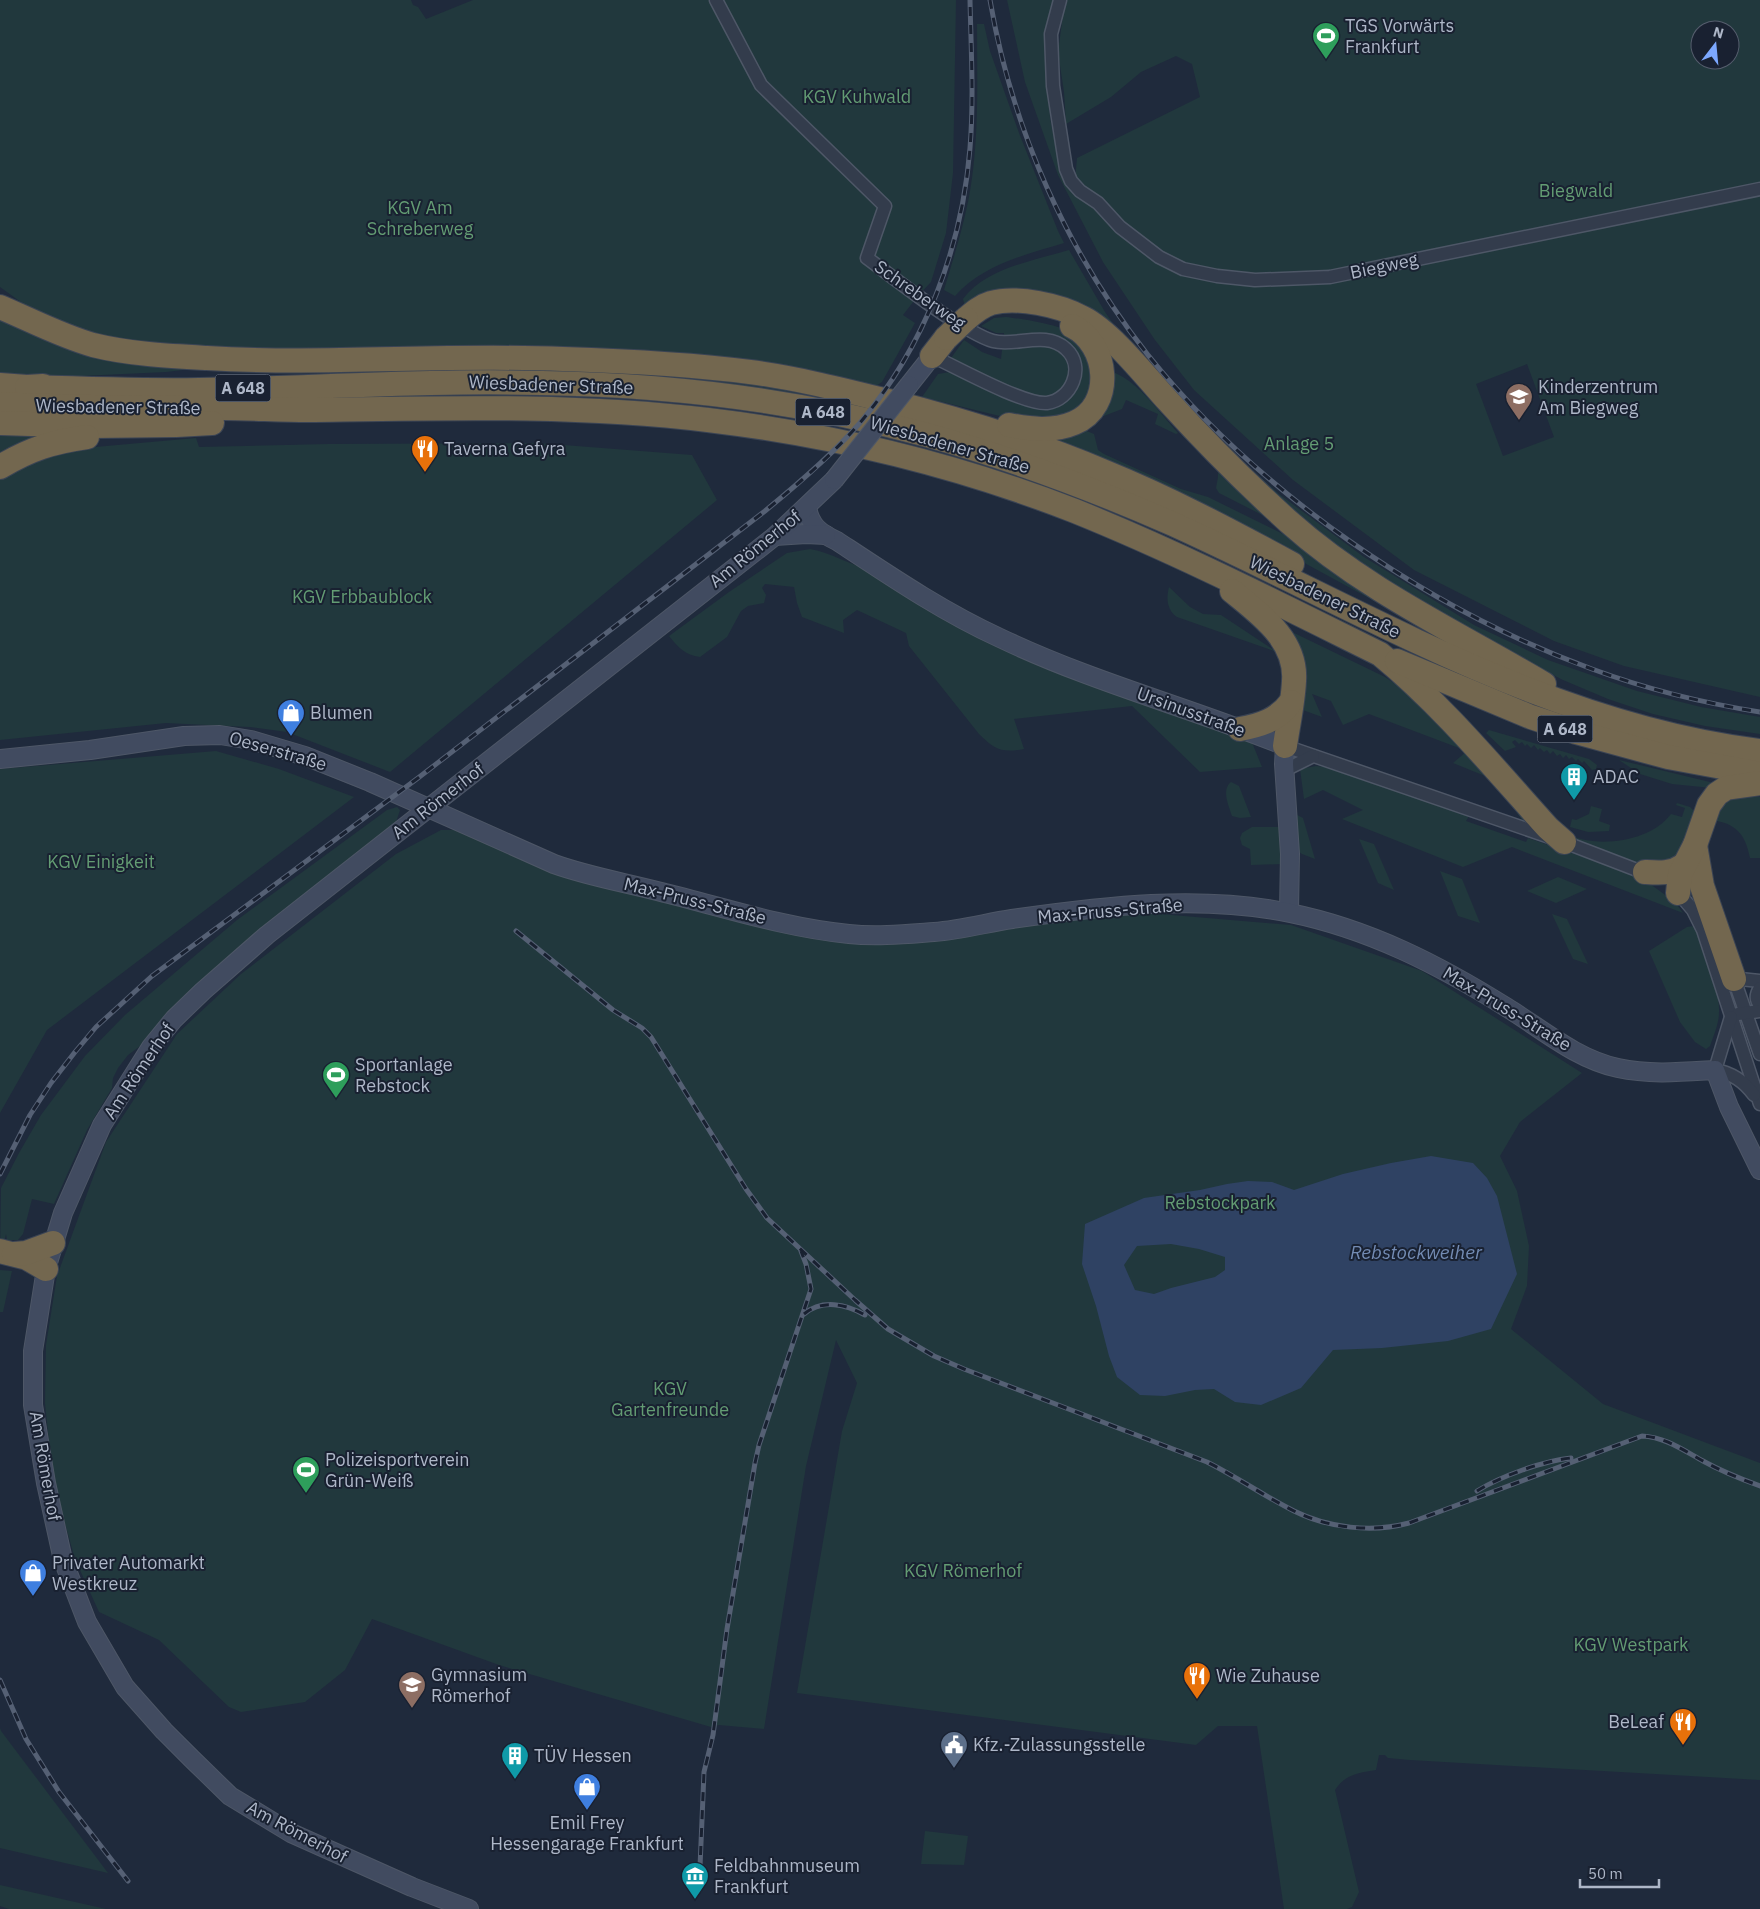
<svg xmlns="http://www.w3.org/2000/svg" width="1760" height="1909" font-family="'IBM Plex Sans',sans-serif">
<rect width="100%" height="100%" fill="#1f2a3c"/>
<g fill="#21383d" fill-rule="evenodd">
<path d="M0 0H411L413 5 418 7 426 19 473 0H956L953 173 946 233 931 282 917 297 903 315 915 323 882 382 876 386 304 352 161 347 80 332 36 313 0 287Z"/>
<path d="M1007 0H1058L1049 43 1050 118 1060 168 1074 191 1077 158 1200 97 1192 64 1176 56 1141 72 1111 97 1066 124 1064 92 1058 52 1065 0H1760V697L1624 666 1554 641 1414 570 1293 480 1194 390 1155 340 1103 262 1058 175 1025 82ZM1700 30H1730V60H1700ZM1527 364 1554 437 1503 456 1476 384Z"/>
<path d="M977 24H984L990 51 1019 133 1058 231 1064 243C1025 255 984 264 955 296L944 290C955 253 967 216 972 178 979 127 977 75 977 24Z"/>
<path d="M1069 250 1105 312 1131 349 1227 447 1279 494 1364 557 1474 625 1548 660 1637 691 1701 707 1760 717V734L1705 726 1653 714 1608 699 1563 680 1417 606 1267 494 1093 316 965 306 963 299C986 268 1033 261 1069 250Z"/>
<path d="M0 309 41 331 225 365 166 372 59 377 0 373Z"/>
<path d="M1006 317C1022 319 1072 326 1080 339 1088 350 1092 366 1097 379L1072 419 1016 420 922 397 938 374 950 372 956 375 951 358 964 340 982 352 1001 359 1004 333H996L981 326 994 318Z"/>
<path d="M570 367 646 371 777 387 863 404 861 408C821 400 781 392 741 386 684 377 627 373 570 372Z"/>
<path d="M1108 370C1138 380 1157 410 1178 433L1176 434 1155 424 1158 414 1126 400 1122 409 1096 419Z"/>
<path d="M1082 429 1094 434 1098 450 1104 454 1181 489 1208 497 1289 537 1424 628 1266 542 1040 436Z"/>
<path d="M0 433 53 435 0 460Z"/>
<path d="M196 438 199 447 329 444 538 443 692 455 717 500 390 772 287 732 250 727 166 723 0 740V477L25 463 73 449Z"/>
<path d="M1218 467 1272 520 1219 493 1216 488 1218 477Z"/>
<path d="M810 549C832 553 850 565 871 570L951 620 1251 740 1262 767 1200 772 1132 706 1014 719 1024 749C1002 753 995 750 979 734L909 646 906 633 857 610 843 620 844 633 802 617 797 603 794 587 765 584 762 588 766 595 764 603 748 606 741 611 727 637 700 657C685 655 678 647 669 636L729 592 787 553Z"/>
<path d="M1169 587 1190 607 1203 614 1221 615 1277 652 1177 617C1167 610 1166 599 1169 587Z"/>
<path d="M1288 630 1385 677 1422 702 1543 830 1524 823 1504 794 1490 778 1453 763 1467 751 1369 714 1343 725 1331 701 1312 694 1322 717 1300 709Z"/>
<path d="M1489 730 1589 759 1597 765 1596 769 1592 770 1584 761 1582 763 1578 759 1576 761 1572 757 1569 759 1566 755 1563 758 1560 754 1557 756 1553 751 1550 754 1547 750 1544 752 1540 748 1538 750 1534 745 1531 748 1527 744 1525 746 1522 742 1519 744 1515 740 1512 742 1516 747 1505 751 1486 733Z"/>
<path d="M216 751 279 769 354 797 47 1030 0 1113V769Z"/>
<path d="M1619 760 1714 783 1712 788 1672 784 1640 774Z"/>
<path d="M1316 766 1333 768 1469 816 1466 821 1526 842 1528 838 1639 876 1675 902 1683 913 1512 847 1463 867 1342 819 1363 810 1323 790 1304 799 1300 769Z"/>
<path d="M1231 782 1239 786 1251 817 1240 818 1232 816C1229 806 1221 790 1231 782Z"/>
<path d="M1734 795 1760 797V858H1750C1745 833 1736 824 1712 820L1714 812Z"/>
<path d="M1677 803 1690 807 1695 812 1690 834 1676 858 1644 866 1577 842 1572 836C1601 848 1651 841 1671 814L1682 817 1685 808 1676 805Z"/>
<path d="M1591 806 1602 809 1599 821 1610 825 1609 831 1588 832 1570 827 1572 819 1576 820 1589 814Z"/>
<path d="M397 807 400 810 396 822 338 870 147 1041 128 1055 118 1068 113 1078 112 1088 87 1130 54 1204 32 1199 23 1234 18 1240H7L6 1234 0 1260 1 1188 19 1153 41 1115 85 1056 125 1015 237 920 387 810Z"/>
<path d="M1293 813 1303 818 1315 859 1302 854 1294 848Z"/>
<path d="M1252 827H1282V864L1251 865 1250 849 1242 845 1240 838 1242 833Z"/>
<path d="M441 830H458L848 940 1113 910 1291 925 1422 971 1582 1073 1520 1122 1500 1156 1517 1191 1529 1246 1527 1286 1511 1329 1603 1404 1760 1463V1780L1410 1760 1388 1758 1385 1755H1379L1376 1770C1359 1773 1345 1774 1335 1790L1359 1892 1352 1907 1347 1909H1284L1257 1726H1218L1196 1745 797 1693 842 1431 857 1383 836 1340 806 1466 764 1729 719 1725 711 1727 499 1665 372 1619 345 1670 305 1702 241 1712 229 1707 159 1640 99 1612 75 1559 53 1481 45 1403 46 1345 57 1276 106 1142 177 1034 241 974 396 854Z"/>
<path d="M1359 839 1374 844 1394 890 1378 883Z"/>
<path d="M1440 871 1462 879 1480 923 1458 916Z"/>
<path d="M1558 877 1587 889 1556 903 1527 891Z"/>
<path d="M1552 914 1567 919 1588 964 1573 959Z"/>
<path d="M1694 926C1705 949 1720 986 1719 1012 1719 1023 1714 1035 1710 1046L1706 1049 1695 1042 1680 1022 1649 951 1687 927Z"/>
<path d="M0 1270 12 1271 3 1312H0Z"/>
<path d="M0 1728 1 1731 108 1873 0 1848Z"/>
<path d="M925 1831 968 1836 964 1865 921 1864Z"/>
<path d="M0 1885 106 1909H9L0 1906Z"/>
</g>
<path fill="#2f4263" fill-rule="evenodd" d="M1431 1156 1473 1163 1487 1178 1497 1196 1517 1274 1491 1329 1448 1341 1382 1348 1333 1350 1301 1388 1261 1405 1235 1402 1214 1389 1195 1390 1165 1396 1140 1395 1117 1377 1109 1356 1096 1306 1082 1264 1085 1224 1144 1198 1200 1190 1227 1184 1248 1181 1272 1182 1294 1190 1343 1174 1391 1163ZM1171 1244 1199 1249 1225 1257V1270L1215 1277 1171 1288 1154 1294 1135 1290 1124 1265 1137 1246Z"/>
<g fill="none" stroke-linecap="round" stroke-linejoin="round">
<defs>
<g id="street">
<path d="M716 0 761 85 885 206 867 258C898 281 929 306 962 326 972 331 982 338 993 341 1016 347 1046 330 1066 349 1086 367 1071 400 1047 403 1024 405 956 367 932 356"/>
<path d="M1060 0 1051 34 1053 86 1066 169 1071 181 1080 191 1098 203 1120 227 1159 257 1183 269 1217 276 1255 280 1330 277 1760 189"/>
<path d="M1285 746 1564 842 1650 875"/>
<path d="M1291 767 1313 756"/>
<path d="M1676 890 1693 910 1703 930 1760 1104"/>
<path d="M1734 979 1760 1054"/>
<path d="M1730 982 1740 979 1760 981"/>
<path d="M1760 988C1756 994 1755 999 1760 1005"/>
<path d="M1738 1014 1760 1011"/>
<path d="M1731 1017 1715 1070C1732 1073 1744 1081 1754 1095"/>
</g>
<g id="secondary">
<path d="M909 385 932 356"/>
<path d="M807 507C810 526 820 533 837 541 890 576 943 612 1000 638 1092 682 1191 708 1285 746"/>
<path d="M775 536 806 534 826 535"/>
<path d="M1285 746 1284 764 1290 854 1289 912"/>
<path d="M0 759 90 750 184 736 220 735 251 740 305 756 370 782 554 864C590 877 628 883 665 893 726 908 786 928 849 934 877 937 907 934 934 932 961 930 986 923 1012 919 1103 906 1200 894 1290 913 1369 929 1439 965 1506 1007 1542 1029 1576 1059 1618 1068 1650 1075 1682 1072 1715 1070L1729 1107 1760 1170"/>
<path d="M469 1909 412 1887 291 1833 230 1796 192 1759 164 1731 125 1687 87 1622 63 1560 46 1483 33 1405V1351L46 1269 63 1213 102 1125 151 1047 174 1019 203 991 267 935 775 536 834 480"/>
</g>
<g id="highway">
<path d="M0 307C31 320 61 336 93 345 129 354 169 356 207 358 325 365 444 354 563 359 625 361 688 364 750 372 796 378 843 390 888 401 962 420 1035 442 1105 472 1169 498 1231 531 1292 564"/>
<path d="M966 319C973 313 981 306 991 303 1017 296 1060 305 1083 318 1111 332 1147 378 1169 402 1207 444 1247 484 1289 522 1365 590 1458 633 1544 684"/>
<path d="M932 356 946 338"/>
<path d="M0 385 27 387 43 386"/>
<path d="M27 387C85 389 142 391 199 390 313 388 428 380 542 383 671 385 802 401 927 435 1011 458 1093 489 1173 524 1365 611 1547 725 1760 751"/>
<path d="M0 404C74 408 148 408 222 408 250 408 279 410 308 410 441 408 576 404 708 420 833 435 957 465 1075 511 1179 553 1279 604 1380 654 1442 705 1494 768 1548 828L1564 842"/>
<path d="M0 423 91 426 176 425 212 423"/>
<path d="M1009 425C1030 429 1053 432 1074 423 1115 406 1109 344 1072 326"/>
<path d="M0 467C30 449 52 442 87 437"/>
<path d="M1232 591C1260 614 1297 640 1294 681 1293 703 1288 724 1285 746"/>
<path d="M1397 661 1531 717 1576 732 1668 757 1760 774"/>
<path d="M1240 729C1261 725 1278 720 1291 702"/>
<path d="M1695 845 1702 886 1734 979"/>
<path d="M1645 872C1660 873 1671 874 1684 865"/>
<path d="M1678 893 1680 874 1695 845 1709 805 1717 794 1726 788 1760 783"/>
<path d="M0 1251 27 1258 46 1269"/>
<path d="M14 1254 26 1253 53 1243"/>
</g>
</defs>
<use href="#street" stroke="#4e5767" stroke-width="15"/>
<use href="#secondary" stroke="#4e5767" stroke-width="20"/>
<use href="#highway" stroke="#3b4454" stroke-width="26"/>
<use href="#street" stroke="#333c4c" stroke-width="12"/>
<use href="#secondary" stroke="#414b60" stroke-width="18"/>
<use href="#highway" stroke="#73674f" stroke-width="24"/>
<defs>
<g id="rail">
<path d="M990 0C1012 129 1067 252 1148 355 1258 492 1427 609 1592 669 1646 689 1703 703 1760 712"/>
<path d="M516 931 613 1010 642 1028 651 1037 746 1189 767 1218 855 1300 888 1329 934 1356 964 1369 1207 1462C1237 1477 1264 1496 1294 1511 1328 1528 1372 1533 1409 1523L1642 1436C1665 1437 1683 1450 1703 1461 1721 1471 1741 1479 1760 1486"/>
<path d="M0 1174 30 1115 51 1083 75 1052 96 1027 152 976 418 778 765 511C798 484 831 456 859 424 925 346 962 248 970 148 974 99 971 49 970 0"/>
<path d="M804 1314C822 1299 846 1304 865 1315"/>
<path d="M1477 1491C1501 1476 1543 1461 1571 1458"/>
<path d="M0 1680 26 1739 59 1792 128 1881"/>
<path d="M699 1891 704 1772 713 1735 727 1629 755 1463 759 1445 811 1289 806 1264 801 1251"/>
</g>
</defs>
<use href="#rail" stroke="#556074" stroke-width="5"/>
<use href="#rail" stroke="#192131" stroke-width="3" stroke-dasharray="9" stroke-linecap="butt"/>
<defs>
<path id="secondary-bridge" d="M834 480 909 385"/>
<path id="highway-bridge" d="M946 338 966 319"/>
</defs>
<use href="#secondary-bridge" stroke="#4e5767" stroke-width="20" stroke-linecap="butt"/>
<use href="#highway-bridge" stroke="#3b4454" stroke-width="26" stroke-linecap="butt"/>
<use href="#secondary-bridge" stroke="#414b60" stroke-width="18"/>
<use href="#highway-bridge" stroke="#73674f" stroke-width="24"/>
</g>
<defs>
<symbol id="stadium-pin" viewBox="-11 -11 22 30"><path d="M0 17L-7.5 6A9.5 9.5 0 1 1 7.5 6Z" fill="#2e9e5b" stroke="#192131"/><path d="M0-5a6.5 5 0 1 0 0 10a6.5 5 0 1 0 0-10ZM-3.5-1.8h7v3.6h-7Z" fill="#fff"/></symbol>
<symbol id="school-pin" viewBox="-11 -11 22 30"><path d="M0 17L-7.5 6A9.5 9.5 0 1 1 7.5 6Z" fill="#8d6e63" stroke="#192131"/><path d="M0-5L7-2L0 1L-7-2ZM-4 1L0 2.5L4 1V4Q0 6-4 4Z" fill="#fff"/></symbol>
<symbol id="restaurant-pin" viewBox="-11 -11 22 30"><path d="M0 17L-7.5 6A9.5 9.5 0 1 1 7.5 6Z" fill="#e8710a" stroke="#192131"/><path d="M-5-6h1v4h1v-4h1v4h1v-4h1v5L-1.5 .5V6h-2V.5L-5-1ZM5-6V6H3V1.5H1.5Q1.5-4 5-6Z" fill="#fff"/></symbol>
<symbol id="shop-pin" viewBox="-11 -11 22 30"><path d="M0 17L-7.5 6A9.5 9.5 0 1 1 7.5 6Z" fill="#3f7fe0" stroke="#192131"/><path d="M-5-2.5h2.3a2.7 3.5 0 0 1 5.4 0H5L5.5 6h-11ZM-1.5-2.5h3a1.5 2.3 0 0 0-3 0Z" fill="#fff"/></symbol>
<symbol id="building-pin" viewBox="-11 -11 22 30"><path d="M0 17L-7.5 6A9.5 9.5 0 1 1 7.5 6Z" fill="#0f9aa8" stroke="#192131"/><path d="M-4-6H4V6H1V3H-1V6H-4ZM-2.5-4.3h1.7v1.8h-1.7ZM.8-4.3h1.7v1.8H.8ZM-2.5-1h1.7V.8h-1.7ZM.8-1h1.7V.8H.8Z" fill="#fff"/></symbol>
<symbol id="civic-pin" viewBox="-11 -11 22 30"><path d="M0 17L-7.5 6A9.5 9.5 0 1 1 7.5 6Z" fill="#5c6f8a" stroke="#192131"/><path d="M-.6-6.5H3V-4.5H.6V-3L4-1V1h2V6H-6V1h2V-1L-.6-3ZM-1.2 2.5V6h2.4V2.5Z" fill="#fff"/></symbol>
<symbol id="museum-pin" viewBox="-11 -11 22 30"><path d="M0 17L-7.5 6A9.5 9.5 0 1 1 7.5 6Z" fill="#0f9aa8" stroke="#192131"/><path d="M0-6L6-3V-2H-6V-3ZM-5-1h2V3h-2ZM-1-1h2V3h-2ZM3-1h2V3H3ZM-6 4H6V6H-6Z" fill="#fff"/></symbol>
</defs>
<g fill-rule="evenodd">
<use href="#stadium-pin" x="1310" y="20" width="32" height="43"/>
<use href="#school-pin" x="1503" y="381" width="32" height="43"/>
<use href="#restaurant-pin" x="409" y="433" width="32" height="43"/>
<use href="#shop-pin" x="275" y="697" width="32" height="43"/>
<use href="#building-pin" x="1558" y="761" width="32" height="43"/>
<use href="#stadium-pin" x="320" y="1059" width="32" height="43"/>
<use href="#stadium-pin" x="290" y="1454" width="32" height="43"/>
<use href="#shop-pin" x="17" y="1557" width="32" height="43"/>
<use href="#restaurant-pin" x="1181" y="1660" width="32" height="43"/>
<use href="#school-pin" x="396" y="1669" width="32" height="43"/>
<use href="#restaurant-pin" x="1667" y="1706" width="32" height="43"/>
<use href="#civic-pin" x="938" y="1729" width="32" height="43"/>
<use href="#building-pin" x="499" y="1740" width="32" height="43"/>
<use href="#shop-pin" x="571" y="1771" width="32" height="43"/>
<use href="#museum-pin" x="679" y="1860" width="32" height="43"/>
</g>
<g text-anchor="middle" stroke-width="4" stroke-linejoin="round" paint-order="stroke">
<g fill="#192131" stroke="#818a9b" stroke-width="1">
<rect x="215.5" y="374.5" width="55" height="27" rx="4"/>
<rect x="795.5" y="398.5" width="55" height="27" rx="4"/>
<rect x="1537.5" y="715.5" width="55" height="27" rx="4"/>
</g>
<g font-size="16" font-weight="bold" fill="#aeb7c8">
<text x="243" y="394">A 648</text>
<text x="823" y="418">A 648</text>
<text x="1565" y="735">A 648</text>
</g>
<g font-size="18" fill="#aeb7c8" stroke="#192131" text-anchor="start">
<text x="1345" y="32">TGS Vorwärts<tspan x="1345" dy="21">Frankfurt</tspan></text>
<text x="1538" y="393">Kinderzentrum<tspan x="1538" dy="21">Am Biegweg</tspan></text>
<text x="444" y="455">Taverna Gefyra</text>
<text x="310" y="719">Blumen</text>
<text x="1593" y="783">ADAC</text>
<text x="355" y="1071">Sportanlage<tspan x="355" dy="21">Rebstock</tspan></text>
<text x="325" y="1466">Polizeisportverein<tspan x="325" dy="21">Grün-Weiß</tspan></text>
<text x="52" y="1569">Privater Automarkt<tspan x="52" dy="21">Westkreuz</tspan></text>
<text x="431" y="1681">Gymnasium<tspan x="431" dy="21">Römerhof</tspan></text>
<text x="1216" y="1682">Wie Zuhause</text>
<text x="1664" y="1728" text-anchor="end">BeLeaf</text>
<text x="973" y="1751">Kfz.-Zulassungsstelle</text>
<text x="534" y="1762">TÜV Hessen</text>
<text x="587" y="1829" text-anchor="middle">Emil Frey<tspan x="587" dy="21">Hessengarage Frankfurt</tspan></text>
<text x="714" y="1872">Feldbahnmuseum<tspan x="714" dy="21">Frankfurt</tspan></text>
</g>
<g font-size="18" fill="#639c73" stroke="#192131">
<text x="857" y="103">KGV Kuhwald</text>
<text x="1576" y="197">Biegwald</text>
<text x="420" y="214">KGV Am<tspan x="420" dy="21">Schreberweg</tspan></text>
<text x="1299" y="450">Anlage 5</text>
<text x="362" y="603">KGV Erbbaublock</text>
<text x="101" y="868">KGV Einigkeit</text>
<text x="1220" y="1209">Rebstockpark</text>
<text x="670" y="1395">KGV<tspan x="670" dy="21">Gartenfreunde</tspan></text>
<text x="963" y="1577">KGV Römerhof</text>
<text x="1631" y="1651">KGV Westpark</text>
</g>
<g font-size="18" fill="#aeb7c8" stroke="#192131">
<text transform="translate(1384 266) rotate(-12)" y="6">Biegweg</text>
<text transform="translate(920 295) rotate(35)" y="6">Schreberweg</text>
<text transform="translate(551 385) rotate(2)" y="6">Wiesbadener Straße</text>
<text transform="translate(118 407) rotate(1)" y="6">Wiesbadener Straße</text>
<text transform="translate(950 445) rotate(16)" y="6">Wiesbadener Straße</text>
<text transform="translate(755 549) rotate(-39)" y="6">Am Römerhof</text>
<text transform="translate(1325 597) rotate(26)" y="6">Wiesbadener Straße</text>
<text transform="translate(1191 712) rotate(20)" y="6">Ursinusstraße</text>
<text transform="translate(278 751) rotate(16)" y="6">Oeserstraße</text>
<text transform="translate(438 801) rotate(-38)" y="6">Am Römerhof</text>
<text transform="translate(695 901) rotate(14)" y="6">Max-Pruss-Straße</text>
<text transform="translate(1110 911) rotate(-5)" y="6">Max-Pruss-Straße</text>
<text transform="translate(1507 1009) rotate(31)" y="6">Max-Pruss-Straße</text>
<text transform="translate(139 1071) rotate(-56)" y="6">Am Römerhof</text>
<text transform="translate(45 1466) rotate(80)" y="6">Am Römerhof</text>
<text transform="translate(297 1832) rotate(28)" y="6">Am Römerhof</text>
</g>
<g font-size="19" font-style="italic" fill="#738bb3" stroke="#192131">
<text x="1416" y="1259">Rebstockweiher</text>
</g>
</g>
<g transform="translate(1715 45) rotate(16)"><circle r="24" fill="#192131" stroke="#555d6d"/>
<path d="M0-4L9 19L0 12L-9 19Z" fill="#7ca8ff"/>
<text y="-8" font-size="14" font-weight="bold" text-anchor="middle" fill="#aeb7c8">N</text>
</g>
<path d="M1580 1879v8h79v-8" fill="none" stroke="#aeb7c8" stroke-width="2.5"/>
<text x="1588" y="1879" font-size="15" fill="#aeb7c8" stroke="#192131" stroke-width="4" paint-order="stroke">50 m</text>
</svg>
